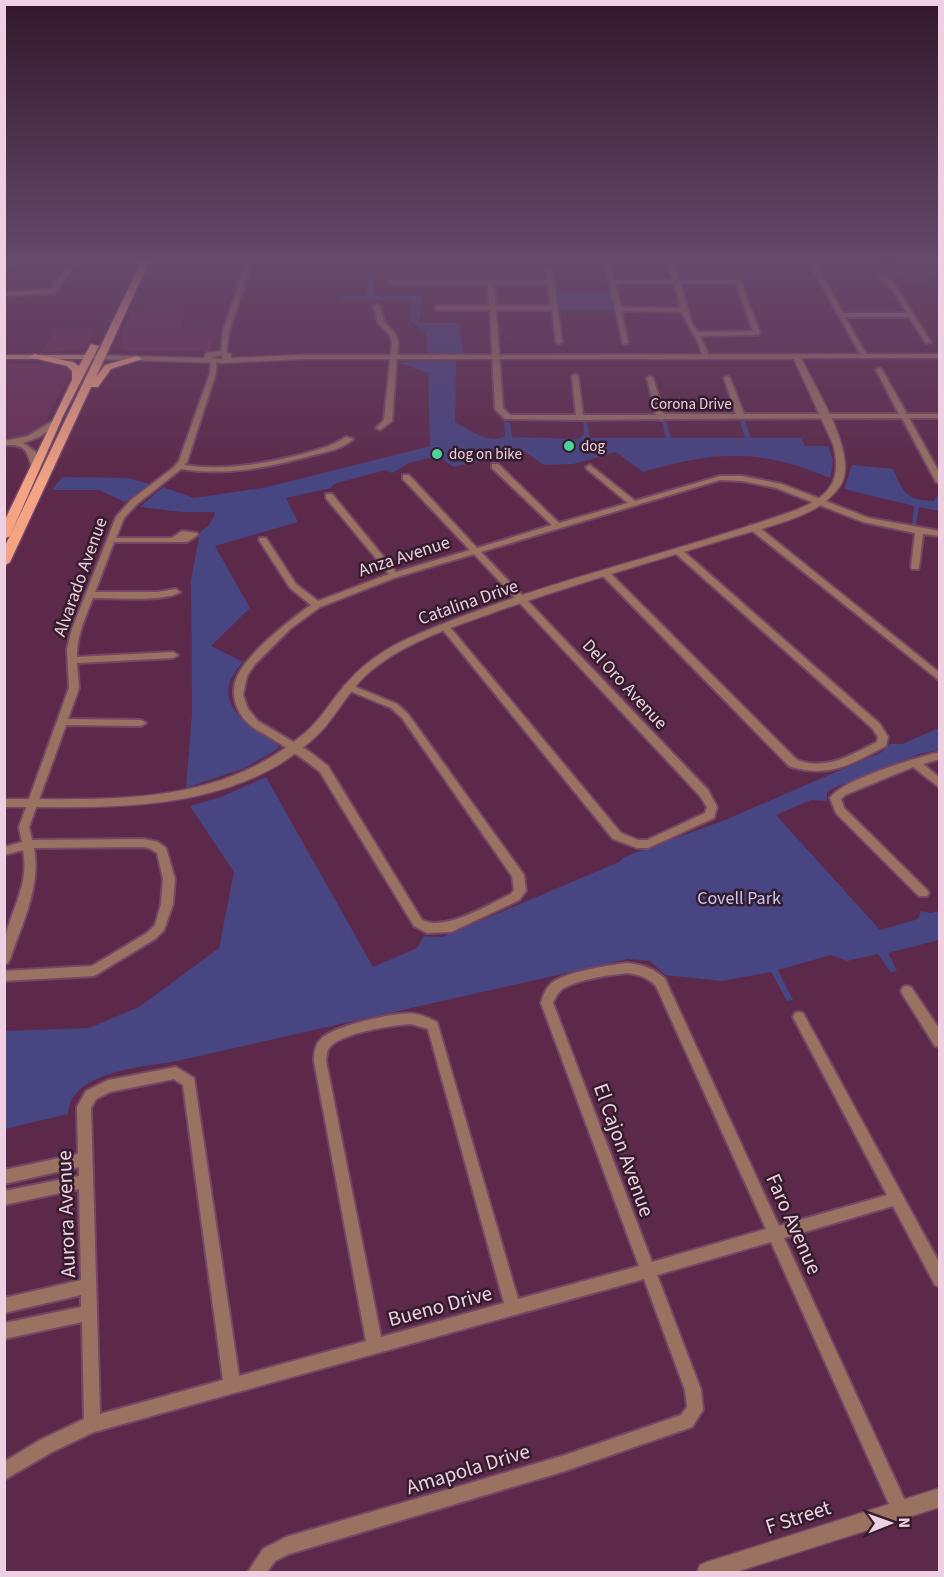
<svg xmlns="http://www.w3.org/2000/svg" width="944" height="1577" font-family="'Source Sans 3',sans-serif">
<rect width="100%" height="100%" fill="#5c294a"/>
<g fill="#6a3056">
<path d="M185 310 181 326 220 325 210 351H130L120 348 123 330 132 311Z"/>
<path d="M95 328 87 344 82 349 42 352 54 329Z"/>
<path d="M4 363 61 364 72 370 41 431 33 436 5 439Z"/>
</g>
<g fill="#474582">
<path d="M376 262 545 264 546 268 451 269V264L432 265V269H376L373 295 422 294 419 323H459L463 353 428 354 426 333 410 321 411 301 338 300 339 295H366L370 269Z"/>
<path d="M809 262 862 263 939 283V286L880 274 882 272 857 265 820 263 818 267H811Z"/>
<path d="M556 291H610L614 310H559Z"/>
<path d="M408 361H456L455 422C470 430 488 445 505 436L504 421 510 423 512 437 578 439 584 435 583 422H587L590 438H666L662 421H666L671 438H745L740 421H745L751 438H801L805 446H828L833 461 830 478C759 448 715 451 643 472L616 452 573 464 544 465 525 452 453 467 438 456 409 463 392 473 385 470 334 484 331 488 286 498 298 522 215 546 250 608 211 646 243 662C206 701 247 725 277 744L279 748 245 768 186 788 192 713 191 580 200 532 209 525 215 514 214 512H182L140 507 163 487 194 498 267 487 430 446 428 373 400 363Z"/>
<path d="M852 465 893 469C904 493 905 500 934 501L939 493V511L919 507 916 525 912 524 914 506 844 489Z"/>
<path d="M62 477 128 478 149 484 125 502 99 490H52Z"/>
<path d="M939 728V750L919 754 834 788 827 792V801L811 800 776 815 880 930 918 919 921 911 931 913 939 911V940L888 953 897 970 891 973 878 954 847 961 831 955 778 970 793 1000 787 1001 771 972 722 981 665 975 650 961 628 959 177 1061C144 1067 70 1071 68 1114L5 1129 4 1031 89 1028 139 1007 219 948 234 872 190 806 221 797 266 777 373 967 417 948 424 936 442 937 619 862 624 857 725 820 882 752 890 744H902Z"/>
</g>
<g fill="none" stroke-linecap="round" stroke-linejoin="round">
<path stroke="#175e74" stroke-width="2" d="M882 262 940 277"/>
<defs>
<g id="minor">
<path d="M8 262H14L4 273V266Z"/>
<path d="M70 262H76L55 293 4 296V292L51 290Z"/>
<path d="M246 262H252L229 331 226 353 221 354 223 331Z"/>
<path d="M542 262H548L552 267 562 342 559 344 556 342 552 310H496L503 408 510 415H576L572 376 575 374 578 376 583 415H656L647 378 650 376 653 378 664 414H736L724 378 727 376 730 378 744 414H899L876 370 879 368 882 370 907 414H940V418H909L940 474V484L936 482 902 418 664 419 661 420 658 419 580 420 505 419 495 409 490 310H438L435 308 438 306H489L488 284H392L389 282 392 280H548L546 267ZM494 284H548L551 306H496Z"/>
<path d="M602 262H608L614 279H673L668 262H674L679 279 740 280 760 333 757 335 700 336 709 356 706 358C700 353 700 347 697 340 691 330 686 323 682 312L621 311 628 343 623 344 609 281ZM615 283H674L681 308 621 307ZM680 283H736L753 331 698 332 692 324Z"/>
<path d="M816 268 819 270 843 313H907L888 283 878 277 883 276 892 281 931 342 926 343 909 317H845L867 356 862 357 813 270Z"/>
<path d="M377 304 380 306 384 322 395 334 398 342 392 421 380 430 376 428 384 420 392 342 390 336 378 323 374 306Z"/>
<path d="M211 361 216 362V373L187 462 184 465C225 471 263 464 303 454 319 449 333 446 346 437L353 439C341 450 325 452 310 456 266 468 226 476 181 469L137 504 124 518 116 538H172L182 531 197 533 198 535 187 542H114L95 592H157L176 589 180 592C165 602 114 598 93 598 86 616 76 637 77 657L173 652 178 655 173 658 77 663 79 688 68 719 141 720 146 723 141 726 66 725 29 827 32 840 144 839 158 842 166 848 175 879 173 904 164 930 155 939 94 976 4 981V971L92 966 147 933 155 925 161 904 163 879 157 853 151 849 144 847 34 848C41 886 22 924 10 959L8 963 4 964C4 956 3 947 5 940 11 908 30 885 23 850L4 855V847L22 842 19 827 69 688 67 649 72 629 116 517 131 500 173 468 179 461 210 373Z"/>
<path d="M51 422 58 424 39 437 23 443 36 452 39 465 38 467H32C26 449 25 444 4 445V441L28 436Z"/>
<path d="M492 464H498L559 523 628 503 587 469 586 467 590 465 635 501 720 476H742L782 484 869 518 940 531V536L923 534 919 567 918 569H912L911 567 915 533 863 522 776 488 742 481 720 480 481 552 708 790 717 807 714 818 648 848H637L613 839 443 630 441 628 443 626H449L621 833 638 840H647L705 813 707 807 700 796 474 554 397 577 320 607 290 629 255 664 247 676 243 695 248 709 258 721 310 752 328 766 422 920C445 932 489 904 511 894L514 890 512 876 402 718 391 708 345 689 343 687 345 685H351L397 704 408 714 524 875 526 891 519 900 451 932 427 933 414 926 320 772C306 760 290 750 274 740 267 735 257 731 250 725 236 713 229 693 238 675 249 652 290 620 311 605L290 588 259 540 260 538H266L296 584 318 601 389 574 326 498V494H332L396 572 470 550 403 479V475H409L477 548 552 525 492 468Z"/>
<path d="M750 525H756L940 673V681L750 529Z"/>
<path d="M678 548 681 549 880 724 888 737 886 746C852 764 827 779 789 766L604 577V573H610L797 760C826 771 851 755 877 742L878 737 872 728 675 553 674 551Z"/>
<path d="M940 752V759L923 764 940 778V788L913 767 845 795 841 799 844 808 927 890 929 893 927 896H919L836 813 830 798C843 779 916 758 940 752Z"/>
<path d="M627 963C643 965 654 968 665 979L779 1226 887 1195 793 1017 795 1013 799 1012 803 1013 940 1264V1287L935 1285 893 1206 784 1238 906 1503 908 1509 906 1515 900 1517 894 1515 771 1242 657 1275 701 1390 703 1410 692 1427 562 1472 289 1554 275 1561 267 1572H248L263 1549 286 1537 562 1456 681 1415 687 1407 685 1390 644 1279 94 1432 52 1452 4 1480V1462L40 1440 84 1419 82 1322 4 1339V1323L81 1307V1295L4 1313V1298L81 1280 79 1189 4 1205V1191L79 1176V1167L4 1184V1170L78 1154 77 1107 86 1091 108 1080 176 1067 194 1078 239 1376 366 1341 314 1061C314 1053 315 1045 321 1039 333 1026 397 1011 415 1014 423 1015 431 1019 437 1022L518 1299 639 1266 541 1003C543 996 546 987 553 982 567 972 609 965 627 963ZM627 973C640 975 647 977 656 986L766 1229 652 1262 553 1003C555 998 557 994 561 990 574 980 610 975 627 973ZM411 1024 428 1029 504 1303 381 1337 326 1061C327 1056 326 1051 330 1047 341 1033 393 1025 411 1024ZM174 1079 183 1085 223 1380 100 1414 91 1108 96 1099 110 1092Z"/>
<path d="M907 986 911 987 940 1030V1047L935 1046 903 995 901 991 903 987Z"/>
</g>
<g id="tertiary">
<path d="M221 351 231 354V358L302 355 940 354V358H801C815 388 860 456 840 486 834 495 825 502 816 508 788 524 747 532 716 542 641 565 566 587 492 613 448 629 399 644 364 677 349 692 339 710 325 727 313 741 295 754 280 764 197 813 97 807 4 807V799C113 799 219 807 306 732 320 720 329 704 341 690 359 667 382 650 409 638 533 583 668 556 796 510 829 497 843 481 833 444L794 359H302L224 363 91 359 87 357 91 355 204 358 206 353ZM220 355 223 357 222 359 211 358Z"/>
<path d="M940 1488V1507L736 1572H697L700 1565 707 1562Z"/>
</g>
<path id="secondary" d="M4 355H89L93 357 89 359H4Z"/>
<g id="primary">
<path d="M141 262H149L96 377 105 365 137 356 142 359 111 369 98 387H91L10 562 4 566V548Z"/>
<path d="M91 344 99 346 63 416 10 536 4 539V522L72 380V371L67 366 29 357 34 354 73 362 79 366Z"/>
</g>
</defs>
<use href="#minor" stroke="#764765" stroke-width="4"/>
<use href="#tertiary" stroke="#764765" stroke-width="3"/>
<use href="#secondary" stroke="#764765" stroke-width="3"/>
<use href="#primary" stroke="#764765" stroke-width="3"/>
<use href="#minor" fill="#9a7262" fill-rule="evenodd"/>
<use href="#tertiary" fill="#9a7262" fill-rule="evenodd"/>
<use href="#secondary" fill="#cd8e75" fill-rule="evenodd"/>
<use href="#primary" fill="#f4a483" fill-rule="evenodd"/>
</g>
<linearGradient id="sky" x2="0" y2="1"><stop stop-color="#331729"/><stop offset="0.54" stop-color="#66496b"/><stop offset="1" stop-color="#66496b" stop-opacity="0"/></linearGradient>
<rect width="944" height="483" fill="url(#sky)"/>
<g fill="#4ad49c" stroke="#331c2b" stroke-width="2">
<circle cx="569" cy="446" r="6"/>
<circle cx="437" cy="454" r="6"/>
</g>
<g text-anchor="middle" stroke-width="5" stroke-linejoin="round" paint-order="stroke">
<g font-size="15" fill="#efcfe2" stroke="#331c2b">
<text x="691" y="409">Corona Drive</text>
</g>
<g font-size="15" fill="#efcfe2" stroke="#331c2b" text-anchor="start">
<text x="581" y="451">dog</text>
<text x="449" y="459">dog on bike</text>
</g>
<g font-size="18" fill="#efcfe2" stroke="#331c2b">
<text transform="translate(404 556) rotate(-18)" y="6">Anza Avenue</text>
<text transform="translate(80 577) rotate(-70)" y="6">Alvarado Avenue</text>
<text transform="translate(468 602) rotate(-19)" y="6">Catalina Drive</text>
<text transform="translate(625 684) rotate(47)" y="6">Del Oro Avenue</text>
</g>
<g font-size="18" fill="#c6c8f5" stroke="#331c2b">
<text x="739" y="904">Covell Park</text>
</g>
<g font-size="21" fill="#efcfe2" stroke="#331c2b">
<text transform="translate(624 1150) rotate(70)" y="7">El Cajon Avenue</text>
<text transform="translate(66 1214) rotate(-92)" y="7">Aurora Avenue</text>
<text transform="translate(794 1224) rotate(66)" y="7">Faro Avenue</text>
<text transform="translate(440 1306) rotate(-15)" y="7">Bueno Drive</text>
<text transform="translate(468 1469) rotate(-17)" y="7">Amapola Drive</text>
<text transform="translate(798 1517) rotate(-18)" y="7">F Street</text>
</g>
</g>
<rect width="944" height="1577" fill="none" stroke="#efcfe2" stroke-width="12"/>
<g transform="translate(890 1523) rotate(89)" stroke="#331c2b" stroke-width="4.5" paint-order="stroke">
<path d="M0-4.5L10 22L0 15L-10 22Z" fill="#efcfe2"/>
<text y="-9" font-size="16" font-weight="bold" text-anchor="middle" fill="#efcfe2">N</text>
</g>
</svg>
